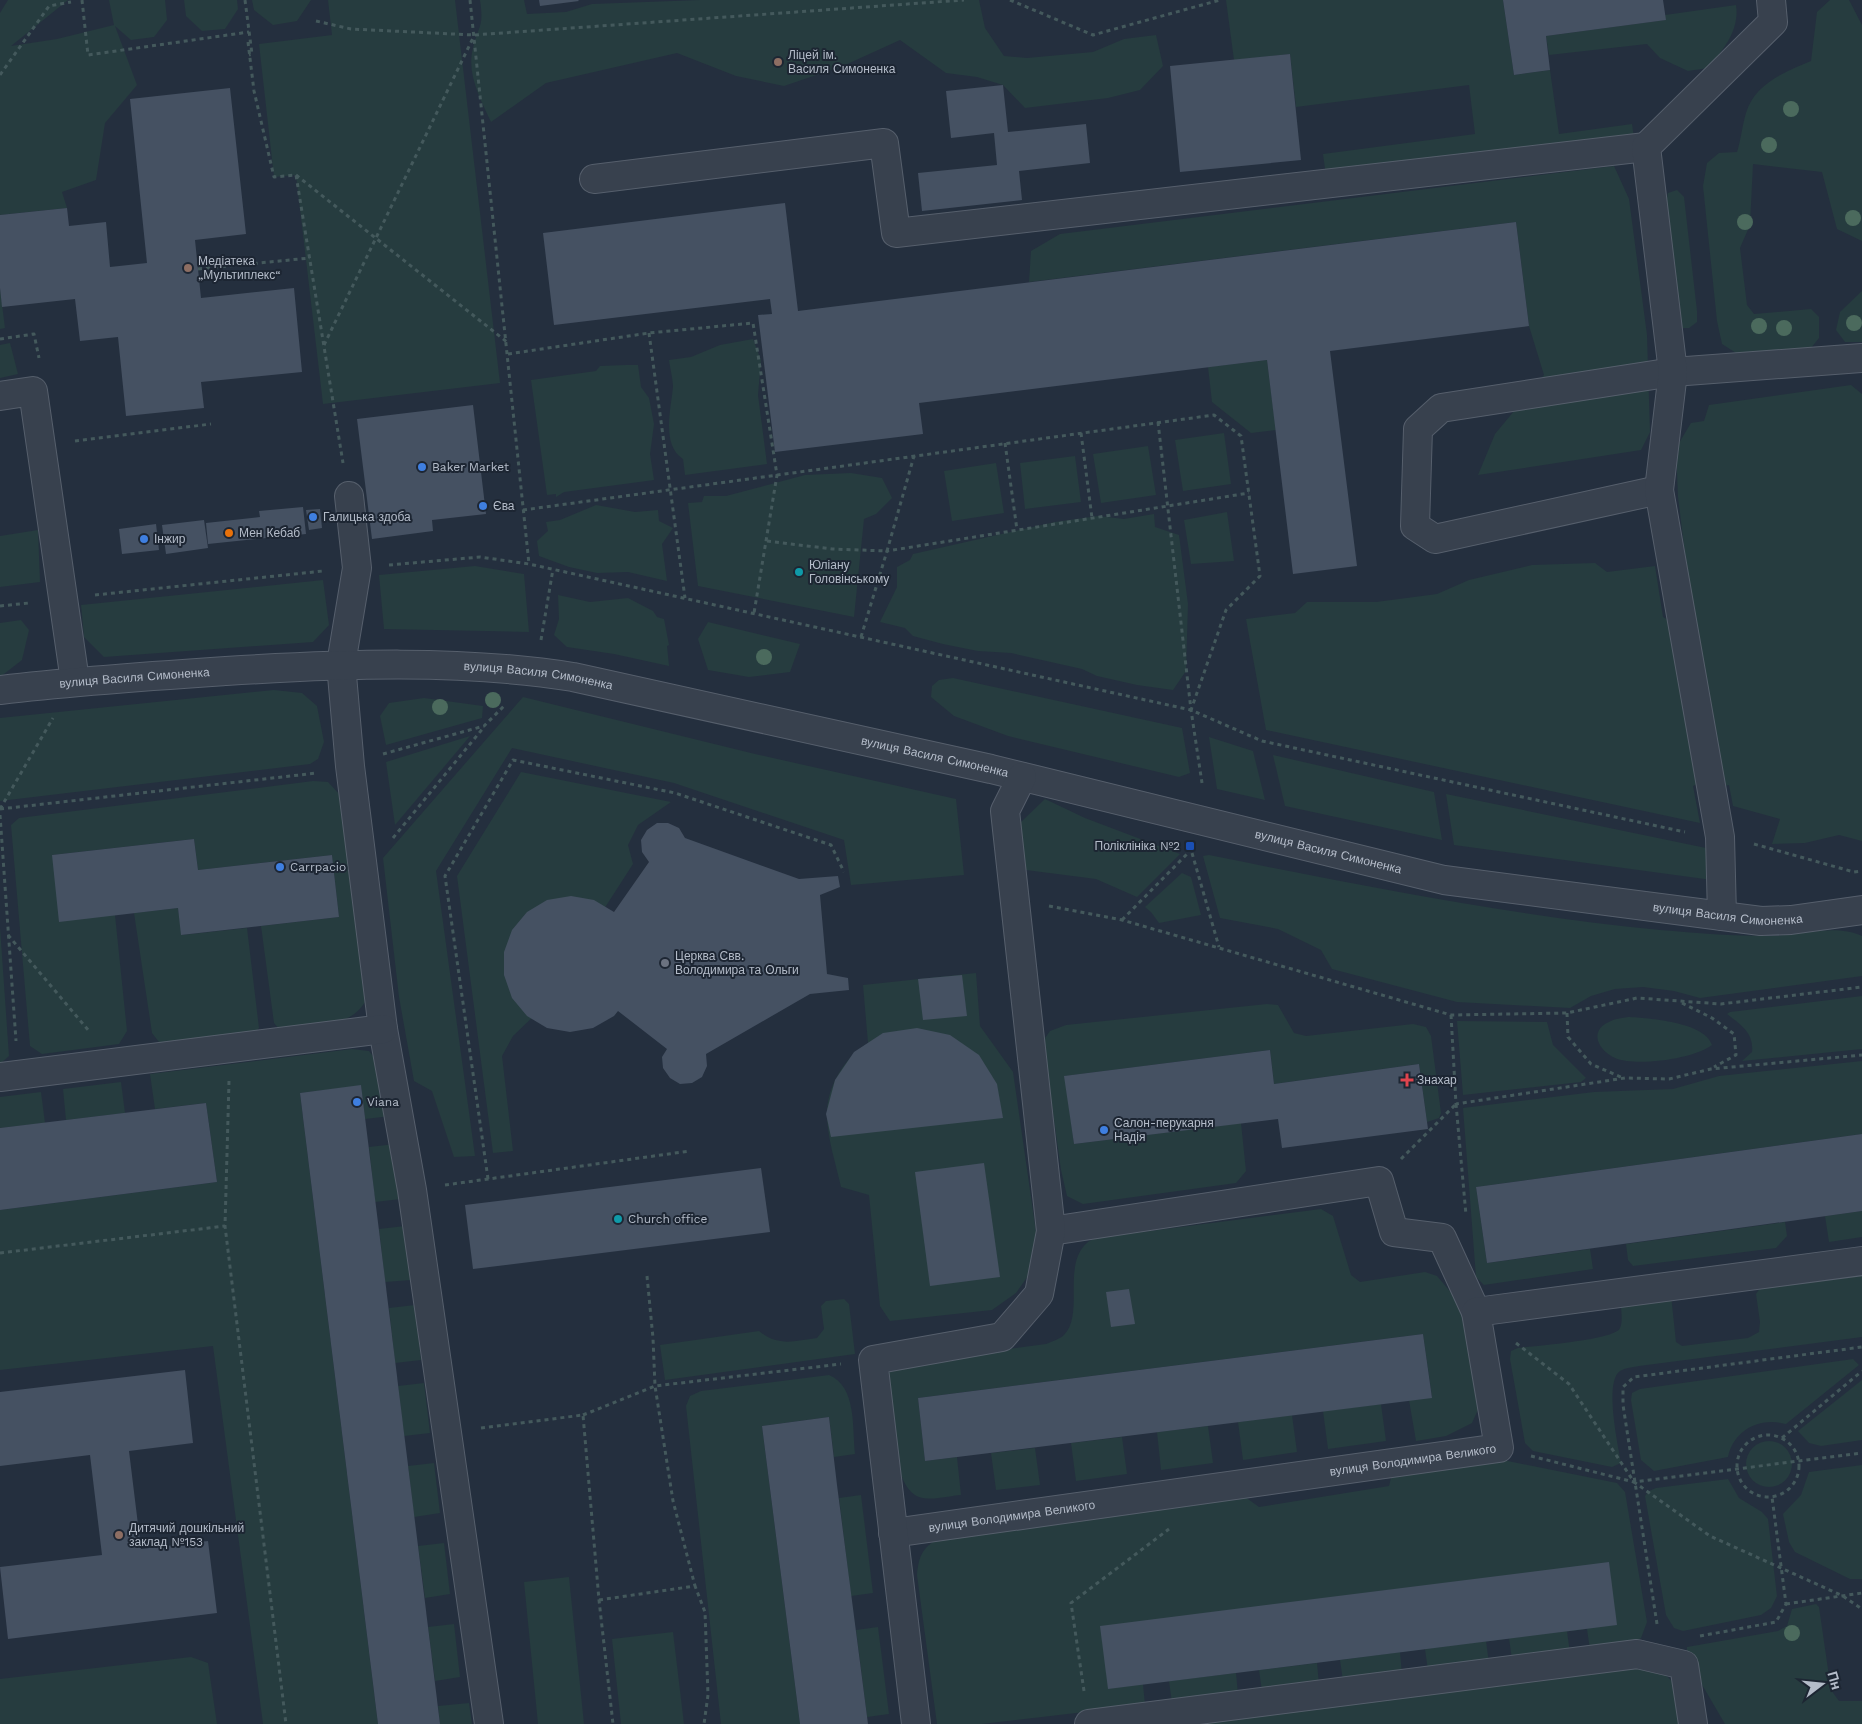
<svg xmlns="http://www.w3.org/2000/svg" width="1862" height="1724" font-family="'Work Sans',sans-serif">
<rect width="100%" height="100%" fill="#242f3e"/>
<g fill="#263c3f">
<path d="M8 0H68L11 46 57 39 114 25 109 0H165L167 20 154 37 131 40 115 26 137 85 105 123 96 180 62 192 67 208 0 215V13Z"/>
<path d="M184 0H237L238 9 225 29 202 31 186 16Z"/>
<path d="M252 0H311L297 21 273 25 254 10Z"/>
<path d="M328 0H455L500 383 323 404 296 175 274 177 259 44 332 35Z"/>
<path d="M480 0H524L527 14 566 12 592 4 700 0H979L985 28 1004 56 1027 58 1093 52 1124 39 1156 35 1163 66 1140 90 1108 98 1025 108 1003 85 977 77 946 73 900 40 843 66 784 86 736 76 677 53 546 83 491 122C481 100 466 74 473 48 479 24 484 27 480 0Z"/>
<path d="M1226 0H1503L1514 75 1550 70 1559 134 1632 124 1634 138 1326 176 1323 154 1475 134 1469 85 1296 107 1290 54 1234 60Z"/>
<path d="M1830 0H1849L1862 25V241L1837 229 1822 172 1753 164 1750 225 1740 248 1747 305 1754 314 1811 309 1819 317V338L1811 348 1736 353 1722 344 1717 321 1703 186 1707 163 1719 153 1737 152C1741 140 1742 126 1746 113 1755 83 1785 72 1811 61L1817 12Z"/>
<path d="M1736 5C1740 30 1723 50 1708 68L1688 71 1660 58 1647 44 1549 55 1546 36 1665 20V15Z"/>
<path d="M1614 166 1629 199 1647 335 1650 432 1641 450 1478 475 1495 434 1544 375 1529 326 1516 222 1029 282 1031 251 1060 234Z"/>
<path d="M1677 190 1684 197 1697 311V322L1689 328H1682L1678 321 1665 205 1668 193Z"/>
<path d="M0 288 5 328 0 329Z"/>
<path d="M1862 291V342H1845L1836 330 1840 312Z"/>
<path d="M753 339 761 360 758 395 767 464 685 475 683 459C661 444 671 409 673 387 673 379 670 368 669 360L691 357 720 345Z"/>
<path d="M10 343 18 374 0 378V345Z"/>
<path d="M1267 360 1276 430 1251 433 1212 402 1208 367Z"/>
<path d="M626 365H638L641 387 649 398 654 424 650 454 654 480 564 492 556 497V494L547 495 531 380 596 371 600 366Z"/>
<path d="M1851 385 1862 394V841L1839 835 1805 843 1772 844 1780 819 1733 806 1729 785 1714 788 1678 497 1676 448 1691 423 1704 421 1709 405Z"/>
<path d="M1224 433 1231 484 1183 491 1175 440Z"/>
<path d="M1148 446 1156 495 1101 503 1093 454Z"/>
<path d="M1075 456 1081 502 1025 509 1020 463Z"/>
<path d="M996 463 1004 513 952 521 944 471Z"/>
<path d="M851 473 882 478 892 498 876 514 864 519 854 617 698 586 688 503 702 502 704 496H726L805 475Z"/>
<path d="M596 505 635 512 658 510 659 521 673 528 662 544 667 581 628 572 597 573 569 567 539 556 537 541 548 531 546 522 560 520Z"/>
<path d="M1227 512 1234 561 1191 564 1184 520Z"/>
<path d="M1154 514 1155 527 1179 535 1188 604 1186 671 1173 690 1137 685 1097 676 1082 669 1011 653 978 651 943 644 913 636 905 628 880 622 897 587V567L910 560 913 554 1055 522 1098 516 1124 519Z"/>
<path d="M38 530 40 582 0 587V536Z"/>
<path d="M1595 563 1607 572 1655 566 1663 617 1668 620 1701 782 1693 786 1700 823 1266 730 1246 619 1295 613 1307 602H1376L1437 594 1469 580 1532 565Z"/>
<path d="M475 566 524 574 529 632 384 629 379 575Z"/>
<path d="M323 580 329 625 313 642 104 657 84 637 81 605Z"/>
<path d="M558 595 590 602 628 598 653 611 657 617 664 619 669 645 667 646 669 666 614 654 567 647 554 635 559 619Z"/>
<path d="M21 620 29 630 22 660 0 677V623Z"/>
<path d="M708 622 800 644 790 672 749 677 708 670 698 639Z"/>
<path d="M953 678 1182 728 1190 773 1179 777 1008 736 954 716 931 697 932 686 939 680Z"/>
<path d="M274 690 302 693 317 706 324 742 318 759 310 764 0 801V718Z"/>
<path d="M523 697 755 754 956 799 964 875 851 885 844 840 674 783 512 748 436 871 475 1156 454 1157 432 1091 414 1081 399 997 383 858Z"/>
<path d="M424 698 483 706 482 718 386 745 380 716 389 703Z"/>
<path d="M470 736 395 825 386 762Z"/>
<path d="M1209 737 1253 751 1265 800 1217 789Z"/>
<path d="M1273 755 1434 792 1442 840 1285 806Z"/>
<path d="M521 772 671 802 638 825 628 845 633 864 537 1013 513 1036 502 1056 513 1151 493 1153 457 876Z"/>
<path d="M313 781 328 782 341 796 365 1002C349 1029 310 1026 281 1031L274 1023 261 926 339 917 332 855 198 870 194 839 52 855 115 915 127 1031 119 1044 42 1054 30 1046 11 825 19 818Z"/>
<path d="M1446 794 1706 848 1712 880 1454 845Z"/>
<path d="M1045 799 1085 818 1180 854 1137 897 1096 879 1026 870 1020 823Z"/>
<path d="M1209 855C1358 885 1508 915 1660 930 1696 933 1732 936 1769 936 1799 936 1834 923 1862 936V976L1700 998 1674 991 1643 987 1615 989 1591 996 1570 1008 1457 1002 1332 969 1321 950 1278 929 1220 918 1203 856Z"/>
<path d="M1182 873 1191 877 1201 915 1159 923 1151 912 1145 907Z"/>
<path d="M178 908 182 935 247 928 259 1028 253 1035 162 1046 152 1033 134 913Z"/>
<path d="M0 927 9 1056 0 1064Z"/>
<path d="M976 973 980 1026 1013 1072 1036 1232 1035 1266 1016 1293 992 1310 890 1321 880 1306 869 1195 841 1187C836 1164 827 1138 827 1114 827 1086 845 1057 868 1043L863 985Z"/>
<path d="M1862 996V1049L1742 1061 1752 1052C1754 1033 1741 1025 1727 1014L1730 1012Z"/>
<path d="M1267 1004 1278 1005 1294 1033 1306 1036 1413 1024 1426 1027 1431 1036 1441 1113 1439 1118 1427 1122 1419 1064 1274 1084 1270 1050 1065 1076 1074 1144 1241 1123 1246 1171 1236 1183 1083 1204 1067 1196 1061 1170 1043 1041 1050 1031 1066 1025Z"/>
<path d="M1628 1017C1648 1018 1705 1022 1712 1045 1694 1059 1636 1067 1615 1058 1599 1051 1588 1031 1609 1022 1614 1019 1622 1018 1628 1017Z"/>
<path d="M1457 1021 1547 1022 1553 1045 1586 1078 1581 1082 1463 1095Z"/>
<path d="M352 1049 369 1051 382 1068 391 1116 365 1119 361 1086 300 1093 378 1724H263L213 1346 0 1370V1210L217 1182 206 1103 155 1109 150 1074Z"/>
<path d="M1862 1061V1134L1476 1187 1487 1263 1590 1249 1593 1269 1484 1285 1476 1277 1463 1108 1594 1092 1673 1089 1719 1076Z"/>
<path d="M121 1082 125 1113 66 1120 63 1089Z"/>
<path d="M41 1092 45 1123 0 1128V1097Z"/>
<path d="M395 1144 401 1199 375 1202 369 1147Z"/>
<path d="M1321 1209 1333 1216 1351 1275 1360 1282 1425 1272 1437 1276 1454 1296 1467 1317 1481 1403 1472 1423 1446 1436 1416 1441 1409 1400 1432 1397 1423 1334 918 1398 925 1461 957 1457 961 1495C948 1496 932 1501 919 1497 889 1486 890 1398 887 1370L900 1363 1046 1344C1051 1342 1060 1339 1064 1335 1085 1313 1061 1264 1088 1242 1092 1239 1099 1238 1103 1237Z"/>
<path d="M1862 1211V1237L1829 1242 1825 1216Z"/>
<path d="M1785 1222 1787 1236 1776 1248 1633 1266 1628 1260 1626 1244Z"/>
<path d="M405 1226 411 1280 385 1282 379 1229Z"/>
<path d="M1862 1269V1337L1639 1366C1634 1367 1625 1368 1620 1371 1604 1382 1618 1445 1621 1463L1612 1467 1533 1451 1525 1443 1510 1359 1511 1351 1518 1348C1533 1346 1616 1340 1620 1328 1623 1322 1621 1311 1621 1304L1671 1295 1676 1342 1682 1346 1748 1338 1759 1332 1760 1322 1756 1294 1763 1284Z"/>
<path d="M844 1299 849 1304 855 1354 665 1380 660 1345 759 1331C778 1347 794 1341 817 1338L824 1329 821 1306 826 1301Z"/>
<path d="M415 1305 421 1360 395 1363 389 1308Z"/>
<path d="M1853 1359 1859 1365 1786 1424C1761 1417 1734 1429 1728 1457L1654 1471 1641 1460 1631 1400 1632 1393 1640 1389Z"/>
<path d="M829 1375C857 1387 852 1427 855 1454L834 1457 829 1417 762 1426 800 1724H721L686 1406 690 1396 701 1391Z"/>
<path d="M1862 1380V1440L1821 1446 1809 1443 1798 1431Z"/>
<path d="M424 1383 430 1433 404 1436 398 1386Z"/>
<path d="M1381 1404 1386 1441 1328 1449 1323 1411Z"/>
<path d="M1292 1415 1297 1452 1243 1460 1238 1422Z"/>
<path d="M1208 1426 1213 1463 1161 1470 1157 1432Z"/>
<path d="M1122 1437 1127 1474 1076 1481 1071 1443Z"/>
<circle cx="1769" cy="1464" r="23"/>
<path d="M1035 1448 1040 1485 996 1490 991 1453Z"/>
<path d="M1498 1459 1617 1483 1625 1492 1647 1622 1641 1638 1632 1644 1590 1650 1587 1629 1143 1684 1145 1705 982 1724H937L917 1575C919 1551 925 1547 944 1534L1241 1494 1259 1507 1389 1486 1392 1474Z"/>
<path d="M434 1463 440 1513 414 1517 408 1466Z"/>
<path d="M1862 1465V1579H1850L1795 1552 1789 1542 1783 1514 1801 1495 1809 1472Z"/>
<path d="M1728 1479 1739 1498 1762 1512 1768 1519 1777 1596 1771 1608 1761 1615 1683 1631 1674 1628 1666 1615 1645 1496 1649 1491 1656 1488Z"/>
<path d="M861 1495 873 1593 851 1596 839 1498Z"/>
<path d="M444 1543 450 1594 425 1598 418 1546Z"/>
<path d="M569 1577 584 1724H538L524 1582Z"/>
<path d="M1816 1604 1819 1607 1831 1690 1839 1701H1862V1724H1725L1687 1659V1647L1778 1631 1787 1626 1792 1609Z"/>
<path d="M454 1624 460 1677 435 1681 428 1627Z"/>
<path d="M878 1627 889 1714 867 1717 856 1630Z"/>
<path d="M1567 1631 1570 1653 1512 1660 1509 1638Z"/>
<path d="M673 1632 684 1724H621L612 1639Z"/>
<path d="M1486 1641 1489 1663 1428 1671 1425 1649Z"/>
<path d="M1400 1652 1402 1674 1343 1681 1340 1660Z"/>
<path d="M191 1657 208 1663 217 1724H0V1679Z"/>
<path d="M1317 1663 1319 1684 1262 1691 1259 1670Z"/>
<path d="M1639 1664 1658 1668 1674 1683 1683 1724H1185Z"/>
<path d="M1236 1673 1238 1694 1172 1703 1169 1681Z"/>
<path d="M469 1703 472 1724H440L438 1706Z"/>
</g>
<g fill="#455162">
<path d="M539 0H578L579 1 540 6Z"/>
<path d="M1503 0H1663L1666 20 1546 36 1550 70 1514 75Z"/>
<path d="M1290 54 1301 160 1180 172 1170 66Z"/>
<path d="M1003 85 1008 132 1086 124 1090 163 1019 171 1022 200 922 211 918 173 997 165 994 133 951 138 946 91Z"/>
<path d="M230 88 246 234 195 240 201 298 294 288 302 372 201 382 204 408 126 416 118 337 80 341 75 299 2 307 0 288V215L67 208 69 226 106 222 110 267 147 263 130 99Z"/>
<path d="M785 203 798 311 1516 222 1529 326 1330 351 1357 566 1293 574 1267 360 919 403 923 434 775 452 758 315 772 314 770 299 554 325 543 233Z"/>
<path d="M473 405 486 514 432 520 433 531 372 539 357 419Z"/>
<path d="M303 507 306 534 208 544 206 523 260 517 259 511Z"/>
<path d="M320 509 322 528 309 530 306 510Z"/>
<path d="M204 520 208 548 166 554 162 525Z"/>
<path d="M156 524 159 550 122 554 119 529Z"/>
<path d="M657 823H668L679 828 685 838 799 879 838 876 840 887 820 895 827 974 848 978 849 990 810 994 706 1054 707 1066 702 1077 692 1083 680 1084 670 1078 663 1068 662 1057 667 1049 618 1011 614 1016 593 1028 570 1032 547 1028 527 1016 512 998 504 975V952L512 930 527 912 547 900 571 896 594 900 614 912 649 862 642 852 641 840 647 830Z"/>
<path d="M194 839 198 870 332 855 339 917 181 935 178 908 59 922 52 855Z"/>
<path d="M962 975 967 1016 923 1020 918 979Z"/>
<path d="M917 1028 950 1035 979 1055 997 1084 1003 1118 831 1137 826 1114 835 1080 854 1052 883 1033Z"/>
<path d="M1270 1050 1274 1084 1419 1064 1428 1129 1282 1148 1278 1119 1074 1144 1064 1076Z"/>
<path d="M361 1085 418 1546 440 1724H378L300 1093Z"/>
<path d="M206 1103 217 1182 0 1210V1128Z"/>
<path d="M1862 1134V1211L1487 1263 1476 1187Z"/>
<path d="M984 1163 1000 1277 930 1286 915 1172Z"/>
<path d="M761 1168 770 1232 473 1269 465 1205Z"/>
<path d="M1129 1289 1135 1324 1111 1327 1106 1292Z"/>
<path d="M1423 1334 1432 1398 925 1461 918 1398Z"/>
<path d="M185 1370 193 1443 129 1451 141 1549 208 1541 217 1613 8 1639 0 1567 102 1555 90 1455 0 1466V1392Z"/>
<path d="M829 1417 837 1485 868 1724H800L762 1426Z"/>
<path d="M1609 1562 1617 1625 1108 1689 1100 1626Z"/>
</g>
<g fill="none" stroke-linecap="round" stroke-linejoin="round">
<defs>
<g id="minor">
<path d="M594 179 884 143 896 233 1646 147"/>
<path d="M0 396 33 391 75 681"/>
<path d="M1659 490 1435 539 1415 526 1418 429 1441 408 1673 372 1862 358"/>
<path d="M349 496 357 568 341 664 350 766 383 1029 412 1190 489 1724"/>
<path id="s1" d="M0 690C75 681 151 676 226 671 341 664 460 659 573 677L991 769 1444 880 1761 921 1791 920 1862 910"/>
<path d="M1722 916 1720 837 1659 490 1673 372 1646 147 1773 22 1771 0"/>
<path d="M0 1077 383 1029"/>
<path d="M1051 1231 1379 1181 1394 1232 1442 1238 1476 1312"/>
<path id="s2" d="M893 1533 1499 1448 1476 1312 1862 1261"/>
<path d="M916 1724 873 1360 1002 1337 1039 1294 1051 1231 1005 811 1022 777"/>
<path d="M1089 1724 1637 1654 1684 1665 1693 1724"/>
</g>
</defs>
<use href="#minor" stroke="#565f6c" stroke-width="30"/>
<g stroke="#44595c" stroke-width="3" stroke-dasharray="4 4" stroke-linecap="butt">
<path d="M82 0 88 55 249 32"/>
<path d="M245 0 252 54 249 55"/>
<path d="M470 0 529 564"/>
<path d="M1010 0 1093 35 1220 0"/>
<path d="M316 21 351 29 474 35 964 0"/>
<path d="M248 42 254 91 274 177 296 175 343 463"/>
<path d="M0 75 49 6 71 2"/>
<path d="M296 175 507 342"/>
<path d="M198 269 310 258"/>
<path d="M649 333 685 598"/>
<path d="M0 339 34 334 39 358"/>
<path d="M324 345 474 36"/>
<path d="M508 354 649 333 753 323 777 475 754 613"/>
<path d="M1158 422 1191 710 1202 783"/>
<path d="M1081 433 1092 518"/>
<path d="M75 441 211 424"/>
<path d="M1005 443 1017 530"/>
<path d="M523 510 1214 415 1241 436 1260 576 1226 610 1191 710"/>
<path d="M767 541 832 549 887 551 914 456"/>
<path d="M389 565 480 557 529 564 1191 710 1262 741 1685 832"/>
<path d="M95 595 323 571"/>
<path d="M0 606 29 603"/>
<path d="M861 637 887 551 1249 493"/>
<path d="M541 640 553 569"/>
<path d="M383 754 484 726 506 704"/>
<path d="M0 809 317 773"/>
<path d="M0 809 53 718"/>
<path d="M0 815 16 1041"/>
<path d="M393 838 484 727"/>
<path d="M1754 844 1854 872 1862 871"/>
<path d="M1192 853 1219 947"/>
<path d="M1049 906 1122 920 1451 1015 1567 1013 1637 998 1721 1004 1862 987"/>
<path d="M1122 920 1188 853"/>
<path d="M8 935 89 1031"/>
<path d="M1682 1003 1712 1018 1734 1034 1736 1055 1714 1067"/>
<path d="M1567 1013 1568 1037 1591 1064 1623 1078"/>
<path d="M1451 1015 1456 1104 1625 1078 1669 1079 1711 1069 1862 1055"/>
<path d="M229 1081 225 1226 286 1724"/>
<path d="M1456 1104 1466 1215"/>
<path d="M1401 1159 1455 1105"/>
<path d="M488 1179 445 876 513 760 675 793 831 845 844 872"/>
<path d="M445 1185 690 1151"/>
<path d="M0 1253 225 1226"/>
<path d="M647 1276 653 1338 655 1386 673 1501 695 1586"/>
<path d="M1516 1343 1569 1384 1634 1482 1710 1536 1843 1596 1862 1609"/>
<path d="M583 1415 655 1386 841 1364"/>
<path d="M481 1428 583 1415 599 1600 613 1724"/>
<circle cx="1768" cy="1466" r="31"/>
<path d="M1782 1438 1862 1371"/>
<path d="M1531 1456 1634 1482 1862 1453"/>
<path d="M599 1600 695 1586 705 1612 708 1695 704 1724"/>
<path d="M1786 1604 1862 1593"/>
<path d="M1657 1624 1623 1405V1387L1634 1377 1862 1347"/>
<path d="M1700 1636 1776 1622 1786 1604 1772 1497"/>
<path d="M1084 1691 1071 1603 1169 1529"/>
</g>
<use href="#minor" stroke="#38414e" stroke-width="28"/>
</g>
<g fill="#4b6a5d">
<circle cx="1791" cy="109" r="8"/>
<circle cx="1769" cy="145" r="8"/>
<circle cx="1853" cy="218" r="8"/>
<circle cx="1745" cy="222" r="8"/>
<circle cx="1854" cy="323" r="8"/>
<circle cx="1759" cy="326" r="8"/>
<circle cx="1784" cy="328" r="8"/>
<circle cx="764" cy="657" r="8"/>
<circle cx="493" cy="700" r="8"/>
<circle cx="440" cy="707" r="8"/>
<circle cx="1792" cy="1633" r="8"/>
</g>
<g fill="#8d6e63" stroke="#1d2633" stroke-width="2">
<circle cx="778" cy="62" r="5"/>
<circle cx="188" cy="268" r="5"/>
<circle cx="119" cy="1535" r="5"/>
</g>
<g fill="#3f7fe0" stroke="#1d2633" stroke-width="2">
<circle cx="422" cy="467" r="5"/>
<circle cx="483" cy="506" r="5"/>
<circle cx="313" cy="517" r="5"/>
<circle cx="144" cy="539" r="5"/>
<circle cx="280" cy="867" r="5"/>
<circle cx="357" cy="1102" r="5"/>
<circle cx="1104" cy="1130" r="5"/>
</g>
<circle fill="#e8710a" stroke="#1d2633" stroke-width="2" cx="229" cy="533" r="5"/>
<g fill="#0f9aa8" stroke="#1d2633" stroke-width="2">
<circle cx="799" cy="572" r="5"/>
<circle cx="618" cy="1219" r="5"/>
</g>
<rect fill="#1a4fb4" stroke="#1d2633" stroke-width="2" x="1185" y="841" width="10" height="10" rx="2.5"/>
<circle fill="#6b7280" stroke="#1d2633" stroke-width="2" cx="665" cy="963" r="5"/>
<path fill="#e0444e" stroke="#1d2633" stroke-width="2" d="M1404.5 1072.5h5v5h5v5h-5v5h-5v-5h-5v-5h5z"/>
<g text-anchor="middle" stroke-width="4" stroke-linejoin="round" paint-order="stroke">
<g font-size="12" fill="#b4bcc9" stroke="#1d2633" text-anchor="start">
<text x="788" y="59">Ліцей ім.<tspan x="788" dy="14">Василя Симоненка</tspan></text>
<text x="198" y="265">Медіатека<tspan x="198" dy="14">„Мультиплекс“</tspan></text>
<text x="432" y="471">Baker Market</text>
<text x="493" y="510">Єва</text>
<text x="323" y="521">Галицька здоба</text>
<text x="239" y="537">Мен Кебаб</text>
<text x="154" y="543">Інжир</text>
<text x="809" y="569">Юліану<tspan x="809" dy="14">Головінському</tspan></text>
<text x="1180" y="850" text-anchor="end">Поліклініка №2</text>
<text x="290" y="871">Carrpacio</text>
<text x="675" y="960">Церква Свв.<tspan x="675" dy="14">Володимира та Ольги</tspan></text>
<text x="1417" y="1084">Знахар</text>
<text x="367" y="1106">Viana</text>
<text x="1114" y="1127">Салон-перукарня<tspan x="1114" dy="14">Надія</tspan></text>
<text x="628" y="1223">Church office</text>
<text x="129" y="1532">Дитячий дошкільний<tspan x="129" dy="14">заклад №153</tspan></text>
</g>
<g font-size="12" fill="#b4bcc9" stroke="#1d2633">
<text dy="4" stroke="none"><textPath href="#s1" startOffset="540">вулиця Василя Симоненка</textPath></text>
<text dy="4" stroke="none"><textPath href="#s1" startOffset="135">вулиця Василя Симоненка</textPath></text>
<text dy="4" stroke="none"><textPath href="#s1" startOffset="945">вулиця Василя Симоненка</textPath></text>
<text dy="4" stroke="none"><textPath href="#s1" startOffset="1350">вулиця Василя Симоненка</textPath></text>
<text dy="4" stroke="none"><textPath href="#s1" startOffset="1755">вулиця Василя Симоненка</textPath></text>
<text dy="4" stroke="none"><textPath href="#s2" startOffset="525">вулиця Володимира Великого</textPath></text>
<text dy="4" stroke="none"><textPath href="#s2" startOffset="120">вулиця Володимира Великого</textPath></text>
</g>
</g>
<g transform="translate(1822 1684) rotate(74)" stroke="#1d2633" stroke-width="4" paint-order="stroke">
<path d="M0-4L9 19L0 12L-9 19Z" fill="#b4bcc9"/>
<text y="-8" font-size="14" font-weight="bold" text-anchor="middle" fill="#b4bcc9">Пн</text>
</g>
</svg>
